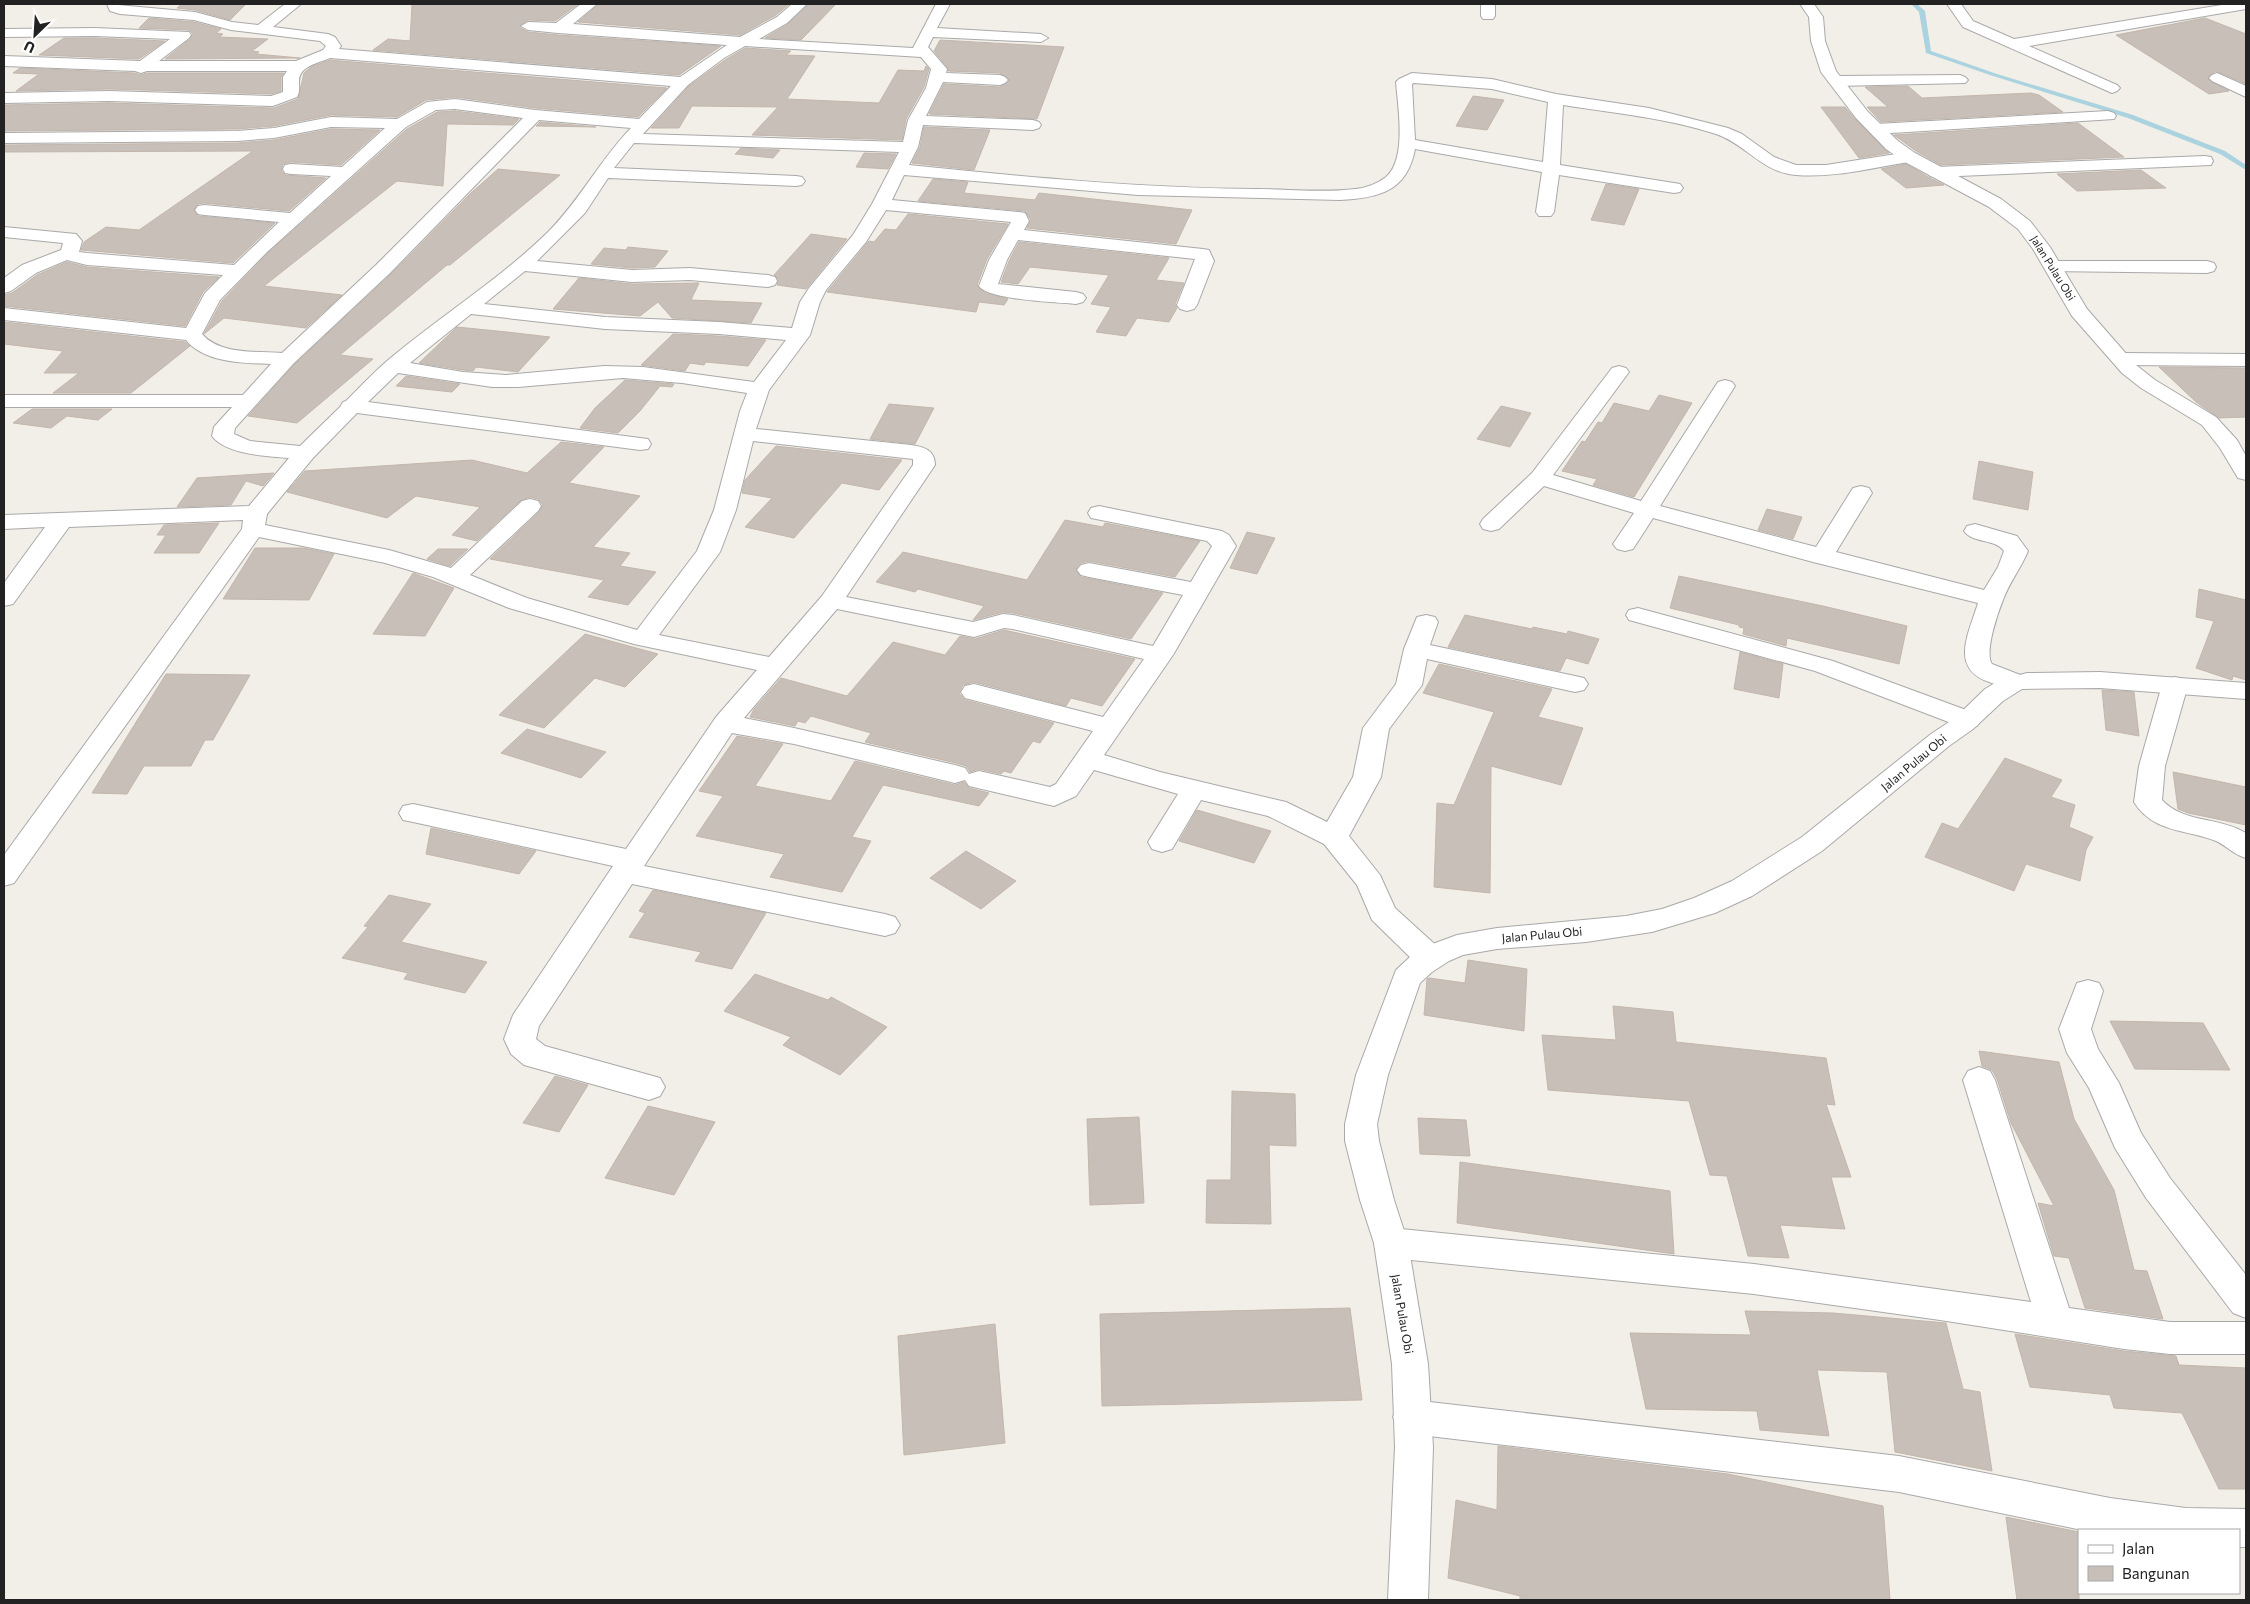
<svg xmlns="http://www.w3.org/2000/svg" width="2250" height="1604" font-family="Commissioner,sans-serif">
<rect width="100%" height="100%" fill="#f2efe9"/>
<g fill="none" stroke-linecap="round" stroke-linejoin="round">
<path fill="#aad3df" fill-rule="evenodd" d="M1911 4H1917L1925 11 1931 51 1997 74 2133 115 2225 151 2246 165V170L2220 154 2128 118 1993 76 1926 53 1919 12Z"/>
</g>
<g fill="#c7bfb8" stroke="#c4b6ab">
<path d="M182 4H246L230 20 195 10 177 8Z"/>
<path d="M412 4H578L555 21 528 20 519 27 528 32 558 35 721 46 679 75 373 50 388 39 410 41Z"/>
<path d="M599 4H789L776 15 740 35 578 22Z"/>
<path d="M809 4H836L801 40 765 38 788 24Z"/>
<path d="M149 18 194 22 221 29 216 33 223 34 219 37 268 39 252 51 259 52 256 54 300 58 165 59 190 39 193 34 189 30 139 28Z"/>
<path d="M2205 18 2246 34V84L2216 71 2211 74 2208 79 2229 91 2209 94 2116 35Z"/>
<path d="M64 38H95L165 41 139 59 39 55Z"/>
<path d="M940 40 1064 47 1037 119 929 114 944 84 1000 87 1010 80 1000 73 948 71V68L934 51Z"/>
<path d="M745 48 791 51 786 55 815 56 787 99 879 103 898 70 924 71 926 66 929 69 924 87 906 119 902 140 752 135 778 107 692 106 679 128H651L689 86 725 60Z"/>
<path d="M330 60 353 62 667 88 638 117 535 108 455 97 426 100 397 117 331 115 274 126 237 129 4 131V105L109 103 274 108 298 99 304 73 311 67Z"/>
<path d="M20 68 135 73 140 75 147 73H284L281 77V91L271 94 109 89 16 91 39 74 13 73Z"/>
<path d="M1908 86 1922 98 2031 93 2039 95 2063 112 1881 122 1867 107H1888L1865 87Z"/>
<path d="M1473 96 1504 100 1487 130 1456 126Z"/>
<path d="M1821 107H1845L1855 119 1889 153 1859 158Z"/>
<path d="M455 111 519 119 513 125 447 124 443 186 397 181 264 286 342 295 306 328 224 318 204 334 222 301 268 253 407 129 437 112Z"/>
<path d="M540 122 596 127 536 126Z"/>
<path d="M2078 123 2124 157 1941 165 1916 151 1894 135Z"/>
<path d="M924 127 990 130 974 170 912 163 920 147Z"/>
<path d="M331 129 380 130 341 165 291 162 283 164 281 170 285 175 326 178 289 211 204 203 198 204 194 209 198 216 275 223 233 263 81 250 84 242 106 227 139 230 253 151 4 152V145L237 143 274 140Z"/>
<path d="M741 148 780 150 773 158 735 154Z"/>
<path d="M864 153 896 154 888 169 856 167Z"/>
<path d="M1906 164 1930 178 1944 185 1906 188 1881 169Z"/>
<path d="M498 169 560 175 450 265H447L340 355 373 359 297 423 248 416 295 364 391 274 471 193Z"/>
<path d="M2141 170 2166 188 2077 191 2057 174Z"/>
<path d="M933 179 968 182 964 193 1035 200 1039 193 1192 210 1176 244 1027 228 1031 220 1025 211 918 201Z"/>
<path d="M1606 184 1639 189 1624 225 1591 220Z"/>
<path d="M908 214 1008 224 987 259 977 285 984 292 1008 299 1004 305 979 302 976 312 827 292 869 241 874 242 885 229 896 230Z"/>
<path d="M811 234 847 239 806 289 777 285 779 280 774 275Z"/>
<path d="M1019 242 1169 258 1156 280 1184 283 1175 304 1177 308 1169 322 1137 318 1126 336 1096 332 1111 307 1091 304 1109 275 1030 267 1018 284 1001 282 1009 261Z"/>
<path d="M628 247 668 251 655 267 632 268 591 264 604 248 626 250Z"/>
<path d="M67 262 87 267 219 277 203 292 185 326 4 306V295L12 293 37 275Z"/>
<path d="M579 278 632 284 699 283 691 300 762 303 751 323 672 318 658 302 640 316 553 309Z"/>
<path d="M4 322 185 342 190 346 131 393H53L79 373H44L63 351 4 344Z"/>
<path d="M457 327 507 332 550 337 518 372 476 367 473 371 463 370 419 363Z"/>
<path d="M673 334 719 336 766 340 748 366 706 362 704 365 690 363 685 371 641 365Z"/>
<path d="M2159 367 2246 368V417L2219 418 2196 402Z"/>
<path d="M406 376 460 384 452 392 396 386Z"/>
<path d="M625 380 674 384 672 387 660 386 640 411 618 433 580 428 595 408Z"/>
<path d="M1659 395 1692 403 1634 497 1593 485 1597 479 1562 471 1582 441 1585 442 1598 422 1602 423 1614 403 1649 411Z"/>
<path d="M889 404 934 408 915 444 870 439Z"/>
<path d="M1501 406 1531 413 1510 447 1477 439Z"/>
<path d="M32 409H112L98 420 67 416 51 428 13 423Z"/>
<path d="M561 442 604 447 569 483 640 496 593 547 630 553 620 566 656 572 628 605 588 597 604 580 490 559 539 512 543 505 538 499 530 497 521 500 477 541 452 535 480 507 416 496 387 518 287 492 305 471 472 460 527 473Z"/>
<path d="M776 446 902 460 879 490 842 483 794 538 745 527 772 498 742 493 745 480Z"/>
<path d="M1979 461 2033 472 2028 510 1973 499Z"/>
<path d="M274 473 263 486 246 481 231 505 177 507 197 478Z"/>
<path d="M1767 509 1802 517 1793 539 1758 530Z"/>
<path d="M1065 520 1103 527 1105 523 1200 541 1175 577 1089 561 1081 563 1076 569 1081 577 1163 593 1131 639 1013 613 1003 612 973 620 984 606 918 589 915 592 876 582 903 552 1027 580Z"/>
<path d="M219 523 199 553H154L166 535H157L164 525Z"/>
<path d="M1247 532 1275 538 1257 574 1230 568Z"/>
<path d="M255 548H303L334 554 309 600 223 599Z"/>
<path d="M438 549H468L450 566 427 559Z"/>
<path d="M413 573 454 588 425 636 373 634Z"/>
<path d="M1679 576 1823 606 1907 626 1899 664 1787 638 1786 646 1743 634 1744 628 1739 627V625L1670 608Z"/>
<path d="M2199 589 2246 600V680L2233 676 2232 680 2196 668 2214 621 2196 617Z"/>
<path d="M1465 615 1532 629 1533 627 1567 634 1568 631 1599 639 1588 664 1566 658 1560 671 1448 647Z"/>
<path d="M1004 630 1135 659 1102 706 1071 698 1066 706 974 682 963 685 959 693 965 700 1054 723 1040 743 1033 741 1011 773 1004 771 1001 774 979 769 970 772 966 766 956 763 865 742 871 733 811 716 805 723 798 721 795 726 750 717 754 709 781 678 847 696 893 642 945 655 960 636 975 639Z"/>
<path d="M585 634 658 654 625 687 595 678 544 728 499 715Z"/>
<path d="M1740 652 1783 664 1779 698 1734 689Z"/>
<path d="M1439 664 1552 689 1538 717 1583 728 1561 785 1491 766 1490 893 1434 887 1437 803 1454 805 1494 712 1423 693Z"/>
<path d="M166 674 250 675 213 740H205L191 766H144L127 794 92 793Z"/>
<path d="M2102 690 2134 692 2139 736 2106 730Z"/>
<path d="M527 729 606 752 581 778 501 753Z"/>
<path d="M737 736 783 744 755 786 831 801 855 761 955 785 964 782 969 788 989 793 979 806 883 785 852 837 871 841 842 892 770 877 784 854 696 836 723 796 699 791Z"/>
<path d="M2005 758 2062 780 2051 797 2075 805 2069 827 2093 837 2086 850 2080 881 2026 864 2014 891 1925 857 1942 823 1958 829Z"/>
<path d="M2173 772 2246 787V825L2188 813 2178 809Z"/>
<path d="M1197 810 1271 831 1254 863 1179 841Z"/>
<path d="M431 828 536 851 519 874 426 854Z"/>
<path d="M966 851 1016 881 981 909 930 878Z"/>
<path d="M653 890 766 913 732 969 695 961 701 952 629 937 645 913 639 911Z"/>
<path d="M389 895 431 904 401 942 487 962 465 993 404 979 408 973 342 958 368 927 364 926Z"/>
<path d="M1468 960 1527 969 1524 1031 1424 1015 1427 979 1429 978 1465 983Z"/>
<path d="M755 974 828 1000 831 997 887 1027 840 1075 783 1045 791 1037 724 1011Z"/>
<path d="M1613 1006 1673 1012 1676 1042 1826 1058 1835 1105 1826 1104 1851 1177H1831L1845 1229 1780 1225 1789 1258 1748 1256 1727 1176 1710 1175 1689 1101 1548 1090 1542 1035 1616 1040Z"/>
<path d="M2110 1021 2203 1023 2230 1070 2135 1069Z"/>
<path d="M1979 1051 2059 1062 2074 1119 2114 1190 2134 1270 2147 1271 2163 1319 2085 1308 2069 1258 2054 1256 2038 1203 2054 1206 2011 1123 1997 1079 1992 1070 1982 1066Z"/>
<path d="M555 1076 588 1085 559 1132 523 1123Z"/>
<path d="M1232 1091 1295 1094 1296 1146 1269 1145 1271 1224 1206 1223 1207 1180H1231Z"/>
<path d="M648 1106 715 1122 674 1195 605 1178Z"/>
<path d="M1139 1117 1144 1203 1090 1205 1087 1119Z"/>
<path d="M1418 1118 1466 1120 1470 1156 1420 1154Z"/>
<path d="M1460 1162 1670 1191 1674 1254 1457 1223Z"/>
<path d="M1350 1308 1362 1400 1102 1406 1100 1314Z"/>
<path d="M1745 1311 1833 1313 1946 1323 1963 1389 1980 1392 1992 1471 1895 1452 1887 1372 1817 1370 1829 1436 1760 1430 1757 1411 1646 1409 1630 1333 1751 1335Z"/>
<path d="M995 1324 1005 1443 904 1455 898 1336Z"/>
<path d="M2015 1334 2124 1351 2176 1356 2179 1365 2246 1368V1489H2219L2182 1413 2114 1408 2110 1395 2030 1387Z"/>
<path d="M1498 1446 1728 1474 1883 1506 1890 1600H1520V1596L1448 1578 1456 1500 1497 1510Z"/>
<path d="M2006 1517 2079 1532V1600H2017Z"/>
</g>
<g fill="none" stroke-linecap="round" stroke-linejoin="round">
<defs>
<g id="minor">
<path d="M107 4 195 12 232 22 258 25 285 4H301L273 27 328 34 335 37 341 46 339 49 680 77 727 45 558 33 528 30 521 26 528 22 556 23 581 4H597L573 24 740 37 777 17 792 4H807L787 23 759 39 913 48 936 4H950L937 28 1041 34 1048 38 1041 42 933 37 928 47 947 69 946 73 1000 75 1005 77 1008 80 1005 83 1000 85 943 82 926 116 1033 120 1039 122 1041 125 1039 128 1033 130 923 125 918 147 909 165C1025 177 1140 188 1256 189 1289 189 1322 193 1355 189 1366 188 1377 184 1386 177 1407 159 1398 107 1396 82L1399 79 1412 73 1492 79 1556 94 1649 108 1728 128 1742 134 1774 157 1796 165H1826L1909 152 1915 153 1917 157 1915 161 1909 162C1872 168 1833 178 1796 175 1761 172 1746 144 1716 134 1667 118 1614 113 1563 105L1560 165 1674 183 1680 184 1683 188 1680 192 1674 193 1559 175 1554 212 1551 216H1539L1536 212 1542 172 1415 149C1407 192 1378 198 1340 200L1138 195 904 175 892 200 1019 212 1025 213 1029 221 1024 230 1203 249 1209 250 1214 261 1197 305 1194 309 1187 311 1180 309 1177 305 1195 259 1018 240 1007 260 998 284 1076 292 1083 294 1086 298 1083 302 1076 304C1057 302 988 300 979 286L989 260 1011 222 886 210 866 242 826 290 820 302 810 335 769 390 756 429 911 445C924 447 935 450 935 465L846 597 973 622 1003 614 1013 615 1153 646 1183 595 1089 577 1081 575 1077 570 1081 565 1089 563 1191 582 1212 546 1207 541 1091 518 1088 513 1091 508 1099 506 1222 531 1229 535 1236 546 1173 655 1104 755 1160 772 1286 802 1327 822 1353 777 1363 728 1396 684 1404 649 1417 617 1426 615 1435 617 1438 622 1430 645 1575 676 1584 678 1588 684 1584 690 1575 692 1427 659 1422 685 1389 729 1381 777 1349 836 1380 875 1395 908 1440 949 1444 957 1440 965 1429 968 1418 965 1372 920 1357 885 1324 844 1268 816 1201 800 1172 849 1162 852 1152 849 1148 842 1178 794 1094 770 1076 796 1054 806 969 786 965 780 969 774 979 771 1050 787 1056 784 1093 731 965 698 961 692 965 686 974 684 1103 717 1144 659 1013 629 1004 628 974 637 837 609 744 718 794 728 955 765 965 768 969 774 965 780 955 783 794 744 732 733 644 866 885 914 895 917 900 925 895 933 885 936 632 884 539 1026 536 1039 545 1046 660 1078 665 1087 660 1096 649 1100 524 1065 511 1054 504 1039 513 1015 613 866 413 822 403 820 399 813 403 806 413 804 626 849 716 717 757 670 634 644 509 608 433 577 385 563 259 537 14 883 4 886V855L242 529 243 520 69 527 13 604 4 606V583L45 527 4 529V515L249 506 289 458C268 456 226 455 212 436L214 427 232 407H4V395H243L271 364C243 363 205 363 186 340L4 320V308L186 328 205 293 223 275 87 265 67 260 36 273 11 291 4 293V278L22 265 61 250 63 243 4 237V227L76 234 82 241 79 252 87 253 234 265 279 222 204 215 198 214 195 210 198 206 204 205 290 213 331 176 291 174 285 173 283 169 285 165 291 164 342 167 385 128 331 127 274 138 237 141 4 143V133L237 131 274 128 331 117 397 119 427 102 455 99 535 110 639 119 671 86 330 58C319 63 299 66 299 81 299 87 300 92 297 97L273 106 109 101 4 103V93L109 91 271 96 283 92V77L287 71H147L141 73 135 71 4 66V56L140 61 170 39 95 36 4 37V29L95 28 189 32 191 35 189 38 159 61H296L323 50 326 46 320 41 231 30 194 20 120 14 110 11ZM745 46 921 57 931 69 926 88 908 120 903 142 643 134 688 85 724 58ZM1414 83 1492 89 1548 102 1543 162 1415 140 1412 84ZM455 109 523 118 376 265 282 353C257 351 220 355 202 334L220 300 267 252 406 127 436 110ZM539 120 631 128C600 160 580 200 548 232 499 280 439 317 387 361 373 373 360 387 346 401L343 402 340 407 300 446 250 441 234 434 235 428 294 363 390 273ZM634 143 899 152 872 204 853 235 809 288 800 302 792 328 719 322 605 317 484 304 525 271 632 282 690 280 768 287 775 285 777 281 775 277 768 275 690 268 632 270 537 261 585 213 608 178 796 186 802 185 805 181 802 177 796 176 614 168ZM471 314 605 329 719 334 786 340 754 382 643 367 604 366 506 375 463 372 410 363ZM398 373 492 387H518L623 378 682 383 747 393 740 411 714 510 697 551 637 630 527 598 470 575 538 511 541 506 538 501 530 499 522 501 451 568 389 550 265 525 267 514 313 458 357 413 640 450 648 449 651 444 648 439 640 438 368 402ZM753 441 913 459V465L822 596 769 657 659 635 720 552 736 510Z"/>
<path d="M1481 4H1495V16L1493 19H1483L1481 16Z"/>
<path d="M1947 4H1961L1973 21 2014 39 2228 4H2246V9L2029 46 2117 85 2120 88 2117 91 2112 93 1963 27Z"/>
<path d="M2217 73 2246 86V97L2212 81 2209 78 2212 75Z"/>
<path d="M1960 75 1965 77 1968 80 1965 83 1836 86 1831 84 1828 81 1831 78 1836 76Z"/>
<path d="M2108 111 2114 113 2116 116 2114 119 1876 134 1870 132 1868 129 1870 126 1876 124Z"/>
<path d="M2205 156 2211 157 2213 161 2211 165 1936 177 1930 176 1928 172 1930 168 1936 167Z"/>
<path d="M2054 261H2207L2214 263 2216 267 2214 271 2207 273 2047 271 2045 267 2047 263Z"/>
<path d="M2121 353 2246 354V366L2121 365 2114 363 2111 359 2114 355Z"/>
<path d="M1619 366 1626 368 1629 372 1553 475 1641 501 1718 382 1725 380 1732 382 1735 386 1660 506 1816 547 1853 488 1861 486 1869 488 1872 493 1836 552 1984 590 1998 567 2004 551C1995 538 1973 544 1964 531L1967 526 1975 524 2017 536 2028 551C2021 568 2009 583 2003 600 1998 612 1984 653 1992 664L2023 676 2027 682 2023 688C2011 691 2001 686 1989 682 1949 668 1969 633 1978 603L1813 562 1653 518 1633 549 1625 551 1617 549 1613 544 1634 513 1544 486 1499 529 1491 531 1483 529 1480 524 1483 519 1532 473 1612 368Z"/>
<path d="M1638 608 1833 661 1977 714 1981 720 1977 726 1968 728 1959 726 1815 671 1629 620 1626 615 1629 610Z"/>
<path d="M2175 677 2184 679 2188 685 2165 766 2162 800C2183 823 2219 817 2244 832L2246 833V858C2234 855 2227 846 2216 841 2186 829 2153 833 2134 802L2139 766 2162 685 2166 679Z"/>
<path d="M2088 980 2099 983 2103 991 2091 1029 2098 1049 2119 1083 2141 1133 2170 1178 2246 1275V1318L2233 1313 2146 1198 2115 1148 2089 1088 2067 1053 2059 1029 2077 983Z"/>
<path d="M1979 1067 1990 1071 1995 1080 2069 1308 2170 1322H2246V1354H2170L2124 1349 1940 1320 1754 1294 1391 1258 1379 1253 1374 1243 1379 1233 1391 1228 1754 1264 2031 1302 1963 1080 1968 1071Z"/>
<path d="M1412 1400 1899 1456 2110 1498 2186 1508 2246 1509V1547H2239V1530H2082L1899 1492 1412 1434 1399 1429 1393 1417 1399 1405Z"/>
</g>
<g id="tertiary">
<path d="M1800 4H1814L1823 17 1825 41 1836 71 1868 112 1898 141 1915 153 2001 199 2030 221 2050 247 2087 309 2136 365 2155 380 2216 417 2237 440 2246 456V480L2238 478 2220 448 2202 425 2141 388 2122 373 2072 316 2033 249 2018 229 1989 207 1903 161 1886 149 1856 118 1821 72 1811 41 1809 17Z"/>
<path d="M2100 672 2246 683V699L2100 688 2022 689 2003 701 1973 729 1949 746 1822 851 1752 896 1715 913 1652 932 1586 942 1497 949 1463 955 1449 961 1432 972 1420 983 1388 1075 1377 1124 1379 1141 1394 1200 1408 1243 1428 1364 1433 1447 1428 1600H1388L1395 1447 1392 1364 1374 1243 1360 1200 1345 1141V1124L1356 1075 1396 970 1411 956 1427 946 1457 935 1497 928 1626 916 1662 909 1694 898 1732 881 1802 837 1931 734 1955 718 1985 689 1998 681 2027 673Z"/>
</g>
</defs>
<use href="#minor" stroke="#a9a9a9" stroke-width="2"/>
<use href="#tertiary" stroke="#a9a9a9" stroke-width="2"/>
<use href="#minor" fill="#fff" fill-rule="evenodd"/>
<use href="#tertiary" fill="#fff" fill-rule="evenodd"/>
</g>
<g text-anchor="middle" stroke-width="4" stroke-linejoin="round" paint-order="stroke">
<g font-size="11" fill="#222" stroke="#fff">
<text transform="translate(2053 268) rotate(58)" y="4">Jalan Pulau Obi</text>
</g>
<g font-size="12" fill="#222" stroke="#fff">
<text transform="translate(1914 763) rotate(-40)" y="4">Jalan Pulau Obi</text>
<text transform="translate(1542 935) rotate(-5)" y="4">Jalan Pulau Obi</text>
<text transform="translate(1402 1314) rotate(80)" y="4">Jalan Pulau Obi</text>
</g>
</g>
<rect width="2250" height="1604" fill="none" stroke="#222222" stroke-width="10"/>
<rect x="2078" y="1529" width="162" height="65" fill="#ffffff" stroke="#a7a7a7"/>
<rect x="2088" y="1545" width="25" height="8" fill="#ffffff" stroke="#a7a7a7"/>
<text x="2122" y="1554" font-size="15" fill="#222222">Jalan</text>
<rect x="2088" y="1566" width="25" height="15" fill="#c7bfb8" stroke="#a7a7a7"/>
<text x="2122" y="1579" font-size="15" fill="#222222">Bangunan</text>
<g transform="translate(35 35) rotate(205)" stroke="#ffffff" stroke-width="4" paint-order="stroke">
<path d="M0-4L9 19L0 12L-9 19Z" fill="#222222"/>
<text y="-8" font-size="14" font-weight="bold" text-anchor="middle" fill="#222222">U</text>
</g>
</svg>
